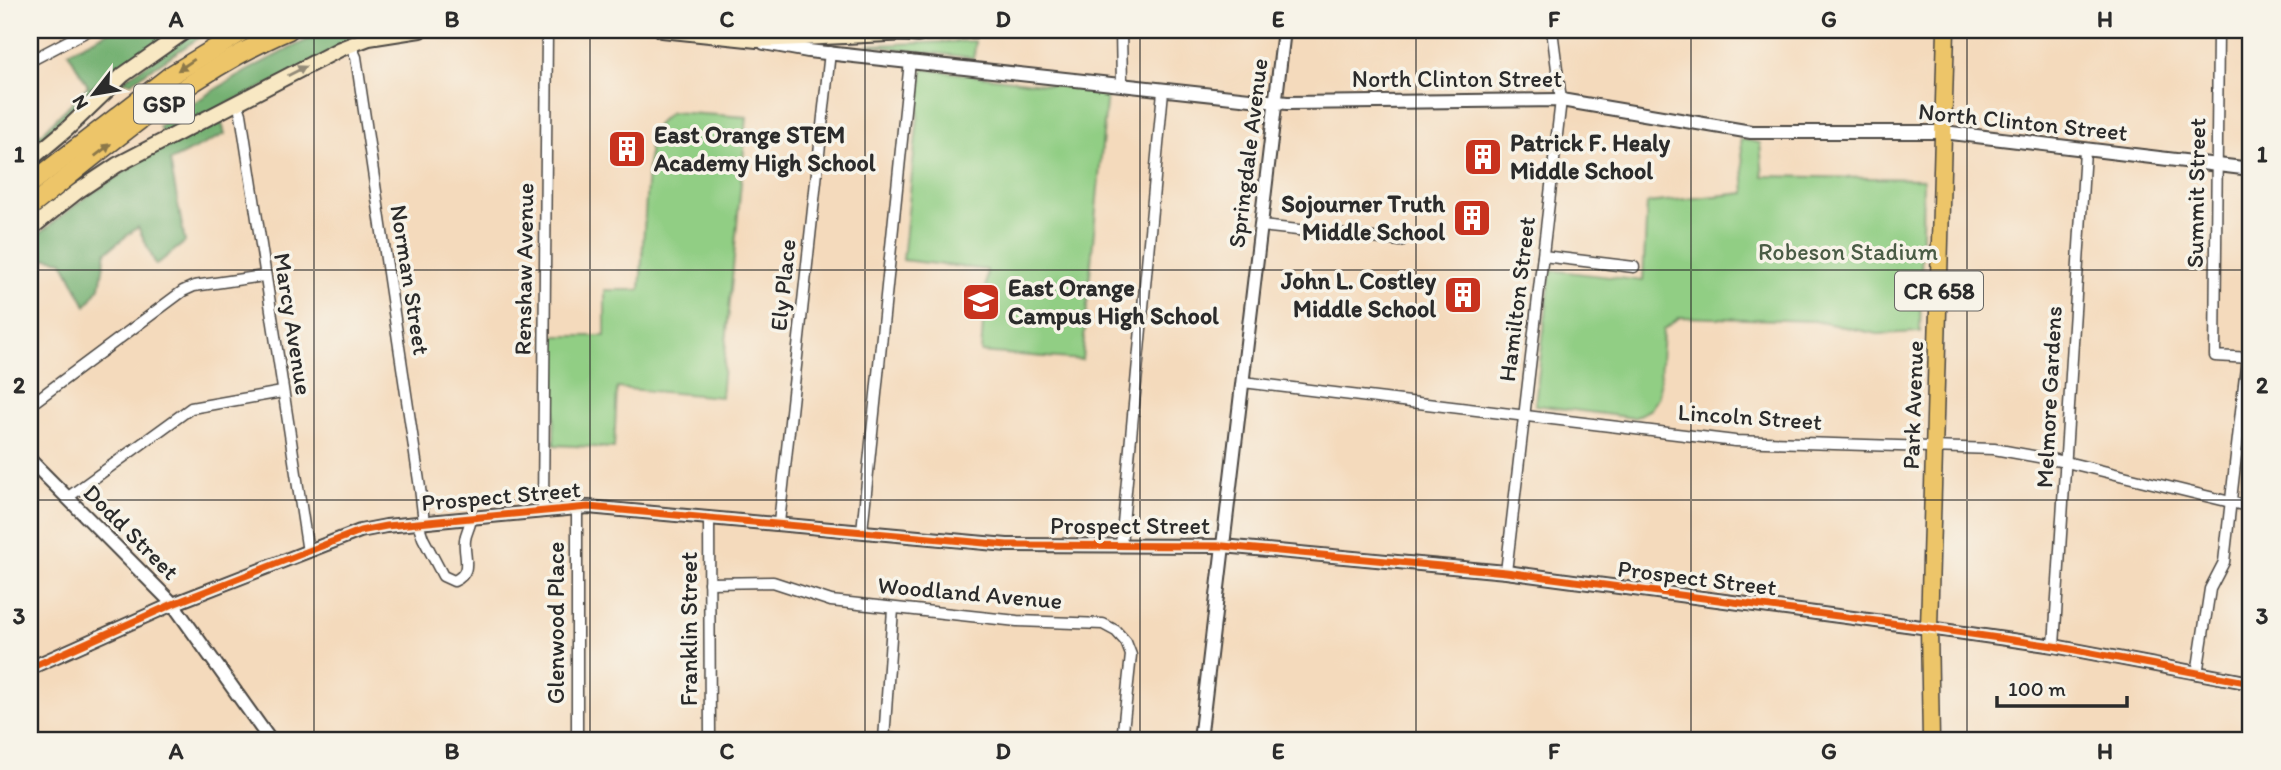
<svg xmlns="http://www.w3.org/2000/svg" width="2281" height="770" font-family="Itim,sans-serif">
<rect width="100%" height="100%" fill="#f7f3e8"/>
<filter id="ink" filterUnits="userSpaceOnUse"><feTurbulence type="fractalNoise" baseFrequency=".0143" numOctaves="2"/><feDisplacementMap in="SourceGraphic" scale="14" xChannelSelector="R" yChannelSelector="G"/><feConvolveMatrix kernelMatrix="1 2 1 2 8 2 1 2 1" color-interpolation-filters="sRGB"/></filter>
<filter id="wash" filterUnits="userSpaceOnUse"><feTurbulence type="fractalNoise" baseFrequency=".00686" numOctaves="4" result="noise"/><feDisplacementMap in="SourceGraphic" scale="28" xChannelSelector="R" yChannelSelector="G"/><feGaussianBlur stdDeviation="1.57" result="paint"/><feColorMatrix in="noise" values="0 0 0 0 0 0 0 0 0 0 0 0 0 0 0 0 0 1.4 0 .05"/><feComposite in="paint" operator="in"/></filter>
<g filter="url(#wash)">
<rect width="100%" height="100%" fill="#f4dabc"/>
<g fill="#91ce84" stroke="#5e7c58" stroke-width="2">
<path d="M975 41 974 58 868 45Z"/>
<path d="M923 69 1107 92 1082 360 981 352 987 270 903 260Z"/>
<path d="M671 112 747 117 721 397 617 388 614 448 554 445 555 336H605V290H640L650 138 659 122Z"/>
<path d="M1741 139 1760 143 1763 176 1923 179 1920 332 1878 334 1815 321 1680 317 1663 330 1659 396 1651 409 1634 418 1535 405 1551 270 1643 281 1647 203 1745 193Z"/>
</g>
<g fill="#74b172" stroke="#506e4e" stroke-width="2">
<path d="M112 30H175L102 85 30 153V137L42 133 88 86 68 52Z"/>
<path d="M198 30H211L131 82 122 81Z"/>
<path d="M330 30H385L163 134 159 126C214 88 269 56 330 30Z"/>
<path d="M221 120 225 134 170 161 185 242 156 265 138 227 106 252 100 287 86 306 63 261 47 258 30 268V241L79 202 148 156Z"/>
</g>
</g>
<g filter="url(#ink)">
<g fill="none" stroke-linecap="round" stroke-linejoin="round">
<defs>
<g id="minor">
<path d="M1121 30 1122 86"/>
<path d="M2218 30 2215 356 2251 358"/>
<path d="M350 44 356 57 420 488 424 522"/>
<path d="M30 61 89 30"/>
<path d="M237 102 241 114 308 552"/>
<path d="M1261 226 1401 241"/>
<path d="M1543 256 1634 267"/>
<path d="M1243 382 1735 441 1994 449 2066 462 2251 507"/>
<path d="M30 405 183 291 194 286 264 276"/>
<path d="M67 498 191 408 282 392"/>
<path d="M577 507V740"/>
<path d="M543 509 547 30"/>
<path d="M709 517 710 740"/>
<path d="M418 523 423 538 443 576 454 581C474 572 463 557 465 540 466 531 471 526 471 517"/>
<path d="M779 523 830 52"/>
<path d="M862 531 910 61"/>
<path d="M1121 545 1163 91"/>
<path d="M1506 572 1561 100 1552 30"/>
<path d="M709 583 773 582 831 601 1017 621 1103 624 1116 631 1126 642 1131 655 1122 740"/>
<path d="M2054 646 2085 151"/>
<path d="M2197 674 2210 589 2224 562 2247 358"/>
<path d="M884 738 901 740"/>
<path d="M884 740 893 609"/>
</g>
<g id="tertiary">
<path d="M764 43 808 51 1287 103 1561 100 1751 132H1943L2251 169"/>
<path d="M30 460 173 604 270 740"/>
<path d="M30 668 173 604 360 531 386 526 588 507 1007 545 1223 546 1506 572 1929 628 2054 646 2251 683"/>
<path d="M1200 740 1284 30"/>
</g>
<g id="secondary">
<path d="M662 30 757 40 976 30"/>
<path d="M30 160 67 129 123 75 187 30"/>
<path d="M30 229 78 191 117 165 340 49 369 38 420 30"/>
</g>
<path id="primary" d="M1931 740 1929 628 1946 30"/>
<g id="motorway">
<path d="M879 30 918 33"/>
<path d="M30 184 171 75 245 30"/>
<path d="M30 207C111 143 192 71 289 30"/>
</g>
</defs>
<use href="#minor" stroke="#494541" stroke-width="13"/>
<use href="#tertiary" stroke="#494541" stroke-width="16"/>
<use href="#secondary" stroke="#494541" stroke-width="18"/>
<use href="#primary" stroke="#494541" stroke-width="19"/>
<use href="#motorway" stroke="#494541" stroke-width="21"/>
<use href="#minor" stroke="#fff" stroke-width="10"/>
<use href="#tertiary" stroke="#fff" stroke-width="12"/>
<use href="#secondary" stroke="#f8e8c3" stroke-width="14"/>
<use href="#primary" stroke="#edc569" stroke-width="16"/>
<use href="#motorway" stroke="#edc569" stroke-width="18"/>
<defs>
<path id="cycleway" d="M30 668 173 604 360 531 386 526 588 507 1007 545 1223 546 1506 572 1929 628 2054 646 2251 683"/>
</defs>
<use href="#cycleway" stroke="#f7f3e8" stroke-width="11"/>
<use href="#cycleway" stroke="#e8590c" stroke-width="7"/>
</g>
<defs><path id="oneway-solid" d="M-6-.8H1V-3.2L6.5 0L1 3.2V.8H-6Z" transform="scale(1.75)"/></defs>
<g fill="#8c784a">
<use href="#oneway-solid" transform="translate(186 65) rotate(146)"/>
<use href="#oneway-solid" transform="translate(103 150) rotate(-38)"/>
</g>
<use fill="#928a77" href="#oneway-solid" transform="translate(297 71) rotate(-27)"/>
</g>
<path fill="none" stroke="#2b2b2b" stroke-width="2" stroke-opacity="0.55" d="M314 30V740M590 30V740M865 30V740M1140 30V740M1416 30V740M1691 30V740M1967 30V740M30 270H2251M30 500H2251"/>
<defs>
<symbol id="building-square" viewBox="-11 -11 22 22"><rect x="-9" y="-9" width="18" height="18" rx="4" fill="#c8321e" stroke="#f7f3e8"/><path d="M-4-6H4V6H1V3H-1V6H-4ZM-2.5-4.3h1.7v1.8h-1.7ZM.8-4.3h1.7v1.8H.8ZM-2.5-1h1.7V.8h-1.7ZM.8-1h1.7V.8H.8Z" fill="#fff"/></symbol>
<symbol id="school-square" viewBox="-11 -11 22 22"><rect x="-9" y="-9" width="18" height="18" rx="4" fill="#c8321e" stroke="#f7f3e8"/><path d="M0-5L7-2L0 1L-7-2ZM-4 1L0 2.5L4 1V4Q0 6-4 4Z" fill="#fff"/></symbol>
</defs>
<g fill-rule="evenodd">
<use href="#building-square" x="605" y="127" width="44" height="44"/>
<use href="#building-square" x="1461" y="135" width="44" height="44"/>
<use href="#building-square" x="1450" y="196" width="44" height="44"/>
<use href="#building-square" x="1441" y="273" width="44" height="44"/>
<use href="#school-square" x="959" y="280" width="44" height="44"/>
</g>
<g text-anchor="middle" stroke-width="7" stroke-linejoin="round" paint-order="stroke">
<g fill="#f7f3e8" stroke="#686764" stroke-width="2">
<rect x="134" y="84.5" width="60" height="39" rx="5"/>
<rect x="1895" y="271.5" width="88" height="39" rx="5"/>
</g>
<g font-size="23" font-weight="bold" fill="#2b2b2b">
<text x="164" y="112">GSP</text>
<text x="1939" y="299">CR 658</text>
</g>
<g font-size="24" fill="#2b2b2b" stroke="#f7f3e8">
<text x="1457" y="87">North Clinton Street</text>
<text transform="translate(2023 122) rotate(6)" y="8">North Clinton Street</text>
<text transform="translate(1248 153) rotate(-83)" y="8">Springdale Avenue</text>
<text transform="translate(2196 193) rotate(-89)" y="8">Summit Street</text>
<text transform="translate(524 269) rotate(-89)" y="8">Renshaw Avenue</text>
<text transform="translate(410 280) rotate(81)" y="8">Norman Street</text>
<text transform="translate(783 285) rotate(-84)" y="8">Ely Place</text>
<text transform="translate(1517 299) rotate(-83)" y="8">Hamilton Street</text>
<text transform="translate(293 324) rotate(81)" y="8">Marcy Avenue</text>
<text transform="translate(2049 397) rotate(-87)" y="8">Melmore Gardens</text>
<text transform="translate(1913 405) rotate(-88)" y="8">Park Avenue</text>
<text transform="translate(1750 417) rotate(4)" y="8">Lincoln Street</text>
<text transform="translate(501 496) rotate(-5)" y="8">Prospect Street</text>
<text x="1130" y="534">Prospect Street</text>
<text transform="translate(131 532) rotate(45)" y="8">Dodd Street</text>
<text transform="translate(1697 578) rotate(7)" y="8">Prospect Street</text>
<text transform="translate(970 593) rotate(5)" y="8">Woodland Avenue</text>
<text transform="translate(556 623) rotate(-90)" y="8">Glenwood Place</text>
<text transform="translate(689 629) rotate(-90)" y="8">Franklin Street</text>
</g>
<g font-size="24" font-weight="bold" fill="#2b2b2b" stroke="#f7f3e8" text-anchor="start">
<text x="654" y="143">East Orange STEM<tspan x="654" dy="28">Academy High School</tspan></text>
<text x="1510" y="151">Patrick F. Healy<tspan x="1510" dy="28">Middle School</tspan></text>
<text x="1445" y="212" text-anchor="end">Sojourner Truth<tspan x="1445" dy="28">Middle School</tspan></text>
<text x="1436" y="289" text-anchor="end">John L. Costley<tspan x="1436" dy="28">Middle School</tspan></text>
<text x="1008" y="296">East Orange<tspan x="1008" dy="28">Campus High School</tspan></text>
</g>
<g font-size="24" fill="#4a5c46" stroke="#f7f3e8">
<text x="1848" y="260">Robeson Stadium</text>
</g>
</g>
<rect width="2281" height="770" fill="none" stroke="#f7f3e8" stroke-width="77"/>
<g transform="translate(94 94) rotate(239)" stroke="#f7f3e8" stroke-width="5" paint-order="stroke">
<path d="M0-5L12 26L0 18L-12 26Z" fill="#2b2b2b"/>
<text y="-10" font-size="19" font-weight="bold" text-anchor="middle" fill="#2b2b2b">N</text>
</g>
<path d="M1997 696v10h130v-10" fill="none" stroke="#2b2b2b" stroke-width="3.5"/>
<text x="2008" y="696" font-size="21" fill="#2b2b2b" stroke="#f7f3e8" stroke-width="5" paint-order="stroke">100 m</text>
<rect x="38" y="38" width="2204" height="694" fill="none" stroke="#2b2b2b" stroke-width="2.5"/>
<g font-size="23" text-anchor="middle" font-weight="bold" fill="#2b2b2b">
<text x="176" y="27">A</text>
<text x="452" y="27">B</text>
<text x="727" y="27">C</text>
<text x="1003" y="27">D</text>
<text x="1278" y="27">E</text>
<text x="1554" y="27">F</text>
<text x="1829" y="27">G</text>
<text x="2105" y="27">H</text>
<text x="19" y="162">1</text>
<text x="2262" y="162">1</text>
<text x="19" y="393">2</text>
<text x="2262" y="393">2</text>
<text x="19" y="624">3</text>
<text x="2262" y="624">3</text>
<text x="176" y="759">A</text>
<text x="452" y="759">B</text>
<text x="727" y="759">C</text>
<text x="1003" y="759">D</text>
<text x="1278" y="759">E</text>
<text x="1554" y="759">F</text>
<text x="1829" y="759">G</text>
<text x="2105" y="759">H</text>
</g>
</svg>
